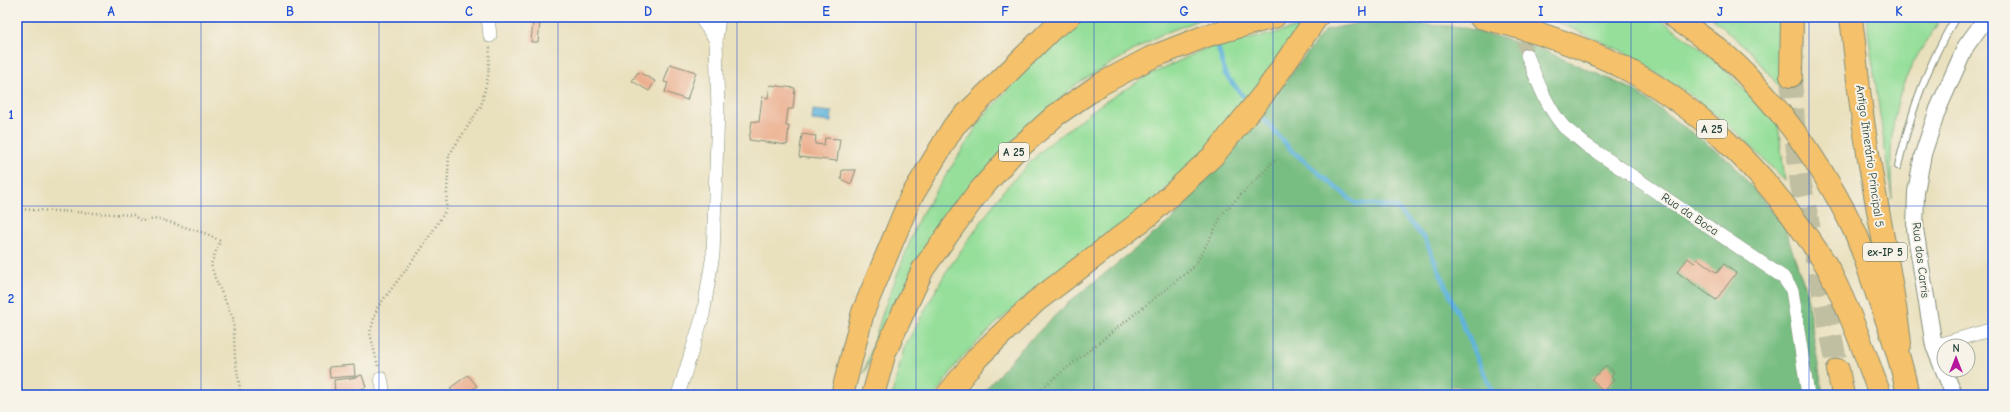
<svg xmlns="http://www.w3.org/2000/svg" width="2010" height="412" font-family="'Comic Neue',sans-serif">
<rect width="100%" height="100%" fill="#f7f3e8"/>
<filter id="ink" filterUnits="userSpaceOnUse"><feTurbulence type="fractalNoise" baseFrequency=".025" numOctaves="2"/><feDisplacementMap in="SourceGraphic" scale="8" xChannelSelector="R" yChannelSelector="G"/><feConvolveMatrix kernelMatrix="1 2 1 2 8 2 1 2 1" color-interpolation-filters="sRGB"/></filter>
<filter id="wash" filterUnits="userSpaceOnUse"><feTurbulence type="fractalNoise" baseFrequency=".012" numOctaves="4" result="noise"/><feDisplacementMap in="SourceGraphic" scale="16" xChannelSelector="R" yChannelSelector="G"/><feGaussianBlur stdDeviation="0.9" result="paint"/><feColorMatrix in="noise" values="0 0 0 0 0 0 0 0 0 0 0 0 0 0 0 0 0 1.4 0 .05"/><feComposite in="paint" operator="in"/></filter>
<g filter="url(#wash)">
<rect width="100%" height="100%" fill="#e9e0bd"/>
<g fill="#95df9a" stroke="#5a8e67">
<path d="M1087 17H1206L1160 35 1078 83 1009 144 934 234 864 373 884 309 919 218 983 117 1054 39Z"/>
<path d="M1540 17H1657L1711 56 1778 124 1785 181 1741 136 1692 96 1624 52 1555 21Z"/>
<path d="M1711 17H1782L1781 89 1750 51Z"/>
<path d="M1866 17H1942C1930 36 1915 57 1906 78 1889 117 1890 158 1892 199Z"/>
<path d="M1299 27 1271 67 1199 158 1147 207 1095 246 1051 276 999 321 961 358 935 395H892L904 348 946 272 1003 191 1044 148 1100 105 1147 76 1209 47 1260 37Z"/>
</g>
<path fill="#78be82" stroke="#4c7e5b" d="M1370 21 1462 27 1543 50 1634 90 1730 161 1783 224 1806 290 1823 395H1520L1516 392 1451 386 1448 395H981L1019 351 1067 304 1175 217 1276 94 1325 30Z"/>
<path fill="#60b4dc" stroke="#407888" d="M813 110 832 112 831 122 812 120Z"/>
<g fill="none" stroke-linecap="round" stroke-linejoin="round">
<g stroke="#60b4dc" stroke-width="4.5">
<path d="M1212 17V18"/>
<path d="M1218 47 1225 74 1243 96"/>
<path d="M1263 118 1291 150 1355 203 1396 207 1425 239 1494 395"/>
</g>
</g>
<g id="blocks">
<g fill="#ecb091">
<path d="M533 22 540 23 538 42H531Z"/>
<path d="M670 64 696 72 687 100 665 92 668 83 664 82Z"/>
<path d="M638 72 655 81 649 91 632 81Z"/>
<path d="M770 85 795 88 793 109H788L786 126H789L787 145 749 140 752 121 759 122 762 97 768 98Z"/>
<path d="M802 134 816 136 815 144 824 145 825 138 840 139 837 161 799 157Z"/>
<path d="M842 170H856L851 184 841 179Z"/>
<path d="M1688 258 1694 263 1698 259 1717 273 1724 264 1736 273 1716 300 1677 272Z"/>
<path d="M354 365 355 376 330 378 329 367Z"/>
<path d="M1607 365 1614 373 1611 377 1614 380 1603 391 1592 379Z"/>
<path d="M362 375 366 387 357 391V395H335L334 380 352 378Z"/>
<path d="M468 375 477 386 465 395H455L450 388Z"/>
</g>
</g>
</g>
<g filter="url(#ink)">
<use href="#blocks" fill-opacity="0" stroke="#848e78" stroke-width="1"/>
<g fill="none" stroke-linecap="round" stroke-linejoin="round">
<path stroke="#c1bfa2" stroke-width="13" stroke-dasharray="13 6" stroke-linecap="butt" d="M1518 23 1527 55"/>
<path stroke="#c1bfa2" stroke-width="22" stroke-dasharray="22 11" stroke-linecap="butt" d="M1791 76 1794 124 1801 185 1838 370"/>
<defs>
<path id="service" d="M1898 166C1912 110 1926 67 1956 17"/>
<g id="minor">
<path d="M488 17 490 36"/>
<path d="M700 17 716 40"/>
<path d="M1527 55C1537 80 1546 106 1564 127 1571 133 1579 139 1586 145L1783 277 1792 290 1808 395"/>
<path d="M1934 346 1993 329"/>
<path d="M381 378 384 395"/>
<path d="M678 395 703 315 713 254 718 110 716 40 719 17"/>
</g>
<path id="tertiary" d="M1954 395 1934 346 1915 229 1916 192 1923 154 1938 109 1966 46 1987 17"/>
<g id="trunk">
<path d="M1851 17C1856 58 1859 99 1866 140 1876 208 1892 275 1900 343"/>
<path d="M1791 76 1792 17"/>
<path d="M1838 370 1843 395"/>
</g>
<g id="motorway">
<path d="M1480 17C1533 30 1584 46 1632 72 1698 108 1758 166 1800 227 1810 241 1822 256 1830 272 1850 311 1865 353 1880 395"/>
<path d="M1674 17C1701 36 1729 55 1751 80 1793 124 1830 179 1856 234 1864 253 1870 274 1877 294 1890 327 1901 360 1908 395"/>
<path d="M842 395 863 312 910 199 954 126 1054 27 1069 17"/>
<path d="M873 395 885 352 923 269 976 195 1012 154 1056 115 1101 84 1150 58 1206 36 1274 17"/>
<path d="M947 395 978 357 1035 302 1148 216 1214 155 1266 91 1317 17"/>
</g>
</defs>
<use href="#service" stroke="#848e78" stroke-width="8"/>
<use href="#minor" stroke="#848e78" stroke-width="14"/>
<use href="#tertiary" stroke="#848e78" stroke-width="18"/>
<use href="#trunk" stroke="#848e78" stroke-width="24"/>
<use href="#motorway" stroke="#848e78" stroke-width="24"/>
<g stroke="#848e78" stroke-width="2.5" stroke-dasharray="1 3" stroke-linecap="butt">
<path d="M17 209 133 215 141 221 159 219 207 234 220 241 211 264 215 278 233 318 235 358 241 395"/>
<path d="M378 366 370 333 377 308 420 251 446 210 449 155 481 106 488 76 490 47"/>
<path d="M1033 395 1195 266 1223 213 1276 159"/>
</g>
<use href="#service" stroke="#fff" stroke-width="6"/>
<use href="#minor" stroke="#fff" stroke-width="13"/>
<use href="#tertiary" stroke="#fff" stroke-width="16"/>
<use href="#trunk" stroke="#f5c16b" stroke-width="22"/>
<use href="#motorway" stroke="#f5c16b" stroke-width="22"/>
</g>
</g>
<path fill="none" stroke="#1d4ed8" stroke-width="1" stroke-opacity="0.55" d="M201 17V395M379 17V395M558 17V395M737 17V395M916 17V395M1094 17V395M1273 17V395M1452 17V395M1631 17V395M1809 17V395M17 206H1993"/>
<g text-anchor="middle" stroke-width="4" stroke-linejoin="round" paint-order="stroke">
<g fill="#f7f3e8" stroke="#60746a" stroke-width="1">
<rect x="1697" y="120" width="30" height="18" rx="3"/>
<rect x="999" y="143" width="30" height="18" rx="3"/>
<rect x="1863" y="243" width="44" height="18" rx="3"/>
</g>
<g font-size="11" font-weight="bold" fill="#1f3d34">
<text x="1712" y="133">A 25</text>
<text x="1014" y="156">A 25</text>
<text x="1885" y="256">ex-IP 5</text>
</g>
<g font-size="12" fill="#1f3d34" stroke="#f7f3e8">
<text transform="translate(1870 156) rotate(82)" y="4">Antigo Itinerário Principal 5</text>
<text transform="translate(1690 214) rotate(34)" y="4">Rua da Boca</text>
<text transform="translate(1921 260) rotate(83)" y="4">Rua dos Carris</text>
</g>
</g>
<rect width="2010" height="412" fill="none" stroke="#f7f3e8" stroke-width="44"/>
<g transform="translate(1956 358)"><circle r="19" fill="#f7f3e8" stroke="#a1aaa0"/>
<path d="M0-3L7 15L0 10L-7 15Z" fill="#b5179e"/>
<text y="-6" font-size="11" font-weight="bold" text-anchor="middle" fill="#1f3d34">N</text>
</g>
<rect x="22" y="22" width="1966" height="368" fill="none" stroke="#1d4ed8" stroke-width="1.5"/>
<g font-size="13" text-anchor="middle" font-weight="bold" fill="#1d4ed8">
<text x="111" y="16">A</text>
<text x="290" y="16">B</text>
<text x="469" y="16">C</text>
<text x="648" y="16">D</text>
<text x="826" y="16">E</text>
<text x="1005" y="16">F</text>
<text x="1184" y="16">G</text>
<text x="1362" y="16">H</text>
<text x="1541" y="16">I</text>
<text x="1720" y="16">J</text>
<text x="1899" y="16">K</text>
<text x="11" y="119">1</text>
<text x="11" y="303">2</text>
</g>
</svg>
